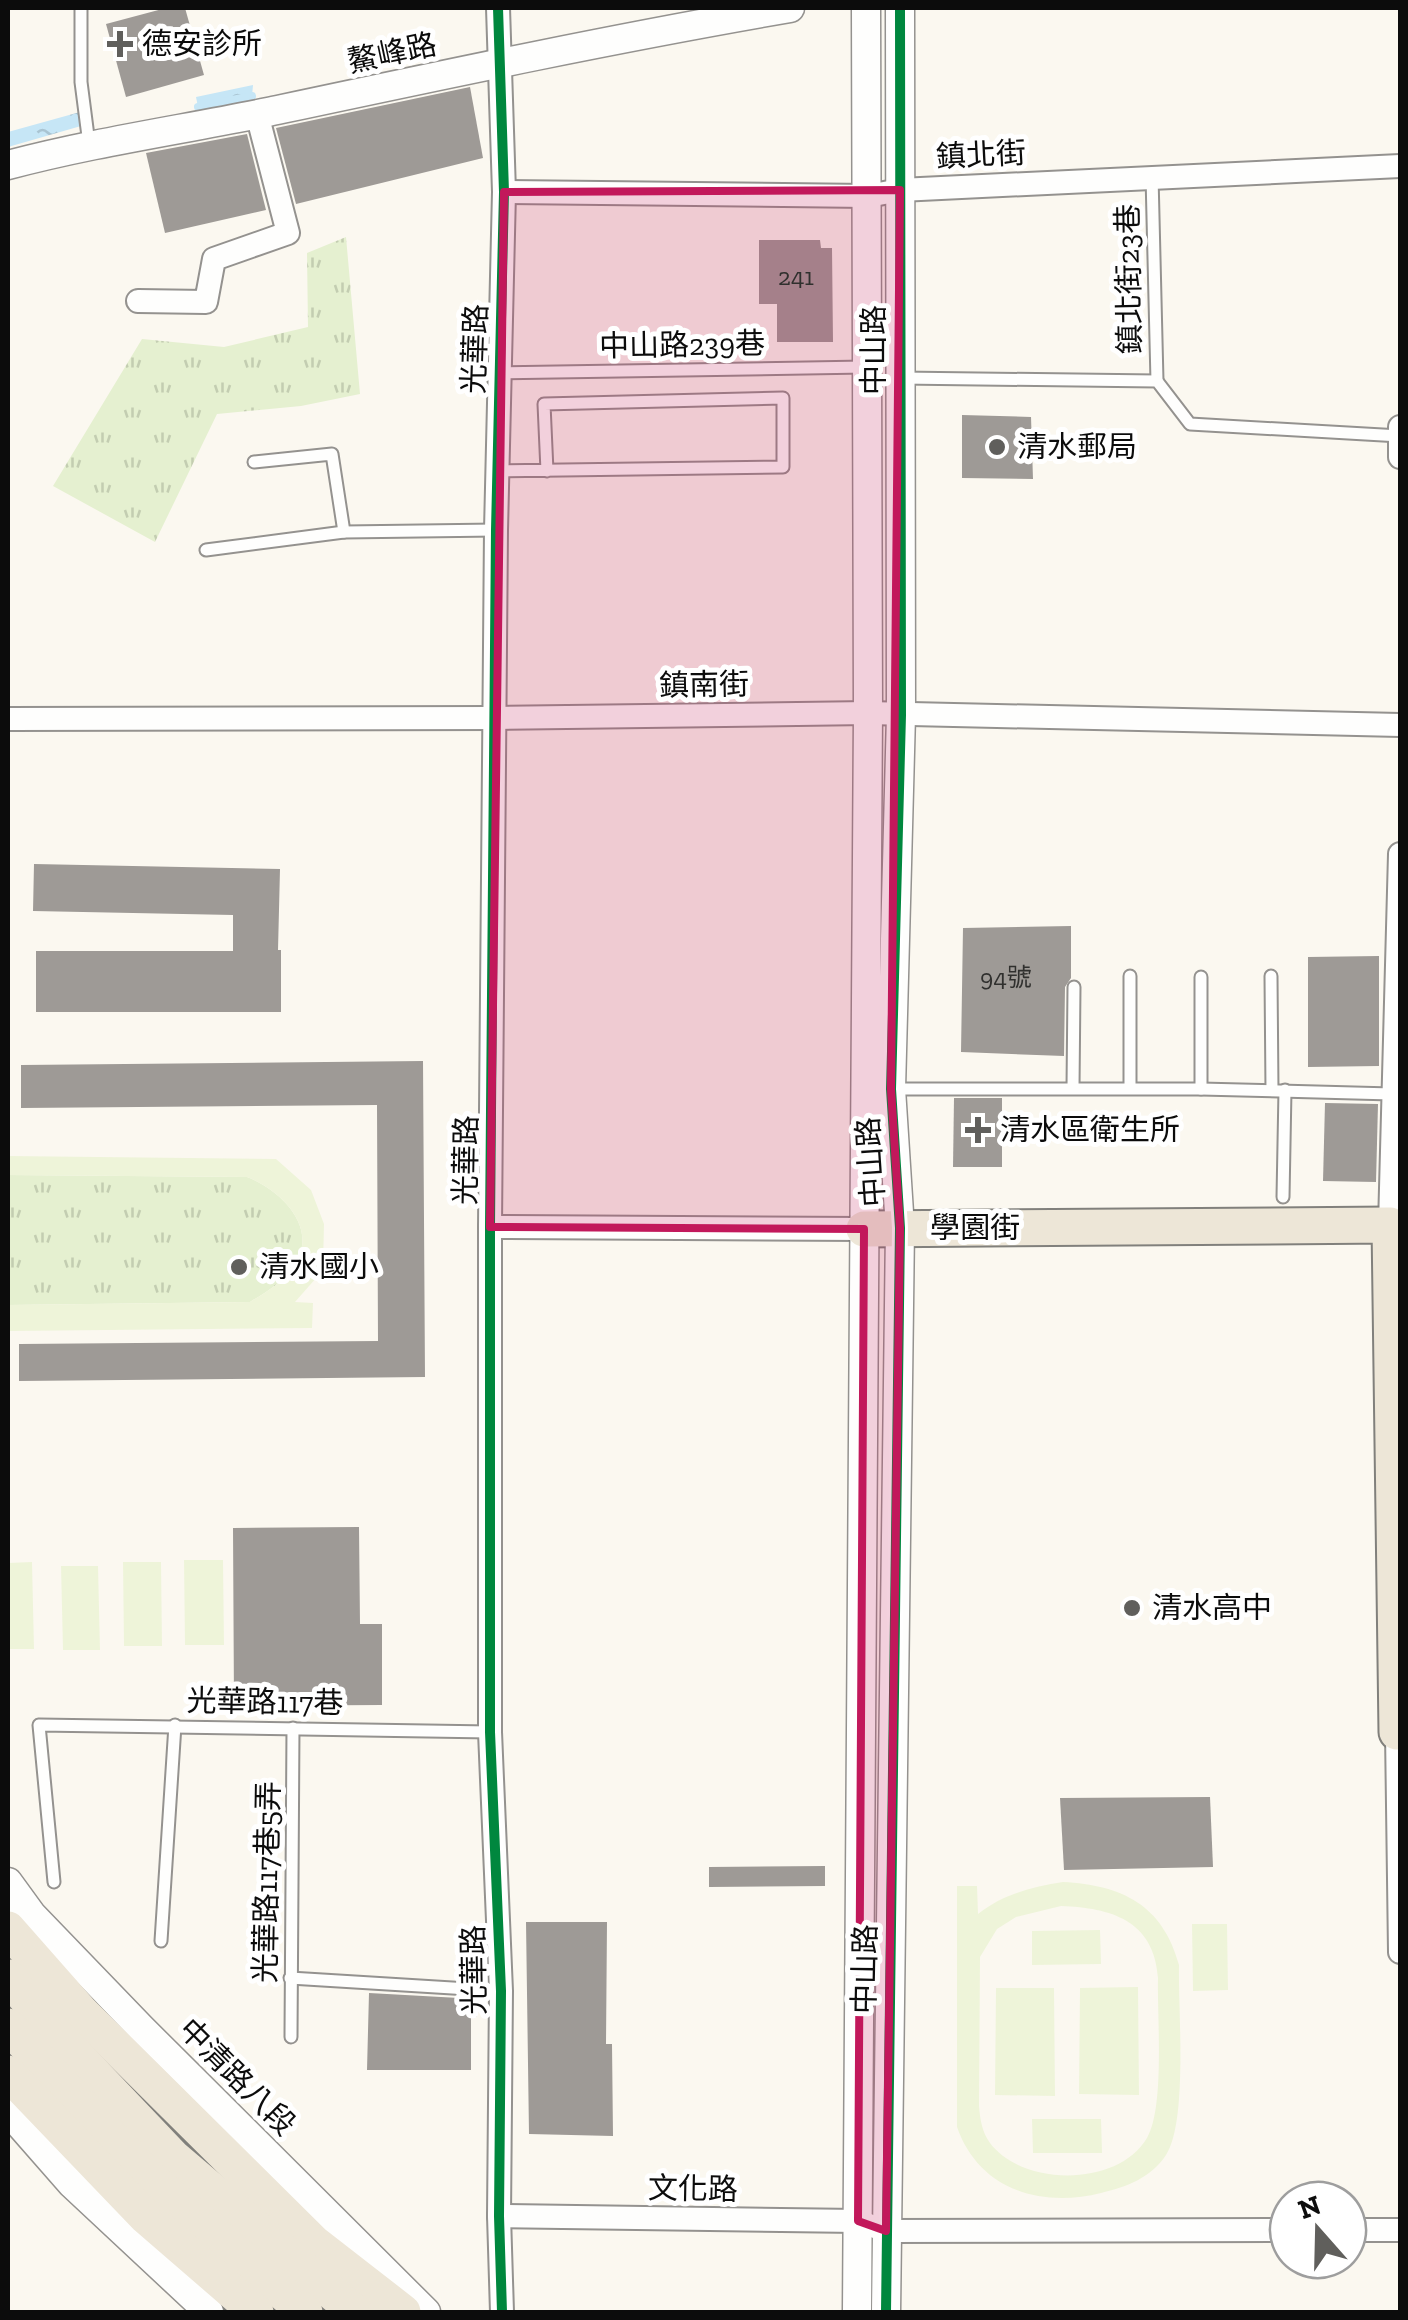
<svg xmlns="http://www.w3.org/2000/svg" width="1408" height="2320" font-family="'Zilla Slab','Noto Sans TC',serif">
<defs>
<pattern id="grass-tufts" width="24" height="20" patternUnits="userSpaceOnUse" patternTransform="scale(2.5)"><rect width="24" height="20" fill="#e5f0d0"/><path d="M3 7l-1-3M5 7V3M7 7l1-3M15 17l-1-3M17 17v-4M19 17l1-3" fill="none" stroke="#c3cdb1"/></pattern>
<pattern id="water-ripples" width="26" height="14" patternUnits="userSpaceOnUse" patternTransform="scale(2.5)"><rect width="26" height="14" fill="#c6e6f6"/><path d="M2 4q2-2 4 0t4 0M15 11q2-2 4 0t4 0" fill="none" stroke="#a9c4d2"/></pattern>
</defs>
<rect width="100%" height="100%" fill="#fbf8f0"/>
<g fill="url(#grass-tufts)">
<path d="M346 237 360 394 301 406 217 414 155 542 53 486 142 339 224 347 308 327 307 253Z"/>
<path d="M8 1175 247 1177C278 1189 317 1224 297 1261 287 1280 268 1291 250 1302L8 1305Z"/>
</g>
<g fill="#eef4d9" fill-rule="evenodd">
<path d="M8 1156 276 1159 311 1190 324 1224 323 1265 317 1277 295 1302 313 1303 312 1328 8 1331V1305L250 1302C268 1291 287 1280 297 1261 317 1224 278 1189 247 1177L8 1175Z"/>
<path d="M184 1560H223L224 1645H185Z"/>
<path d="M32 1562 34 1649H8V1563Z"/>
<path d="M123 1562H161L162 1646H124Z"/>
<path d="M61 1566H98L100 1650H63Z"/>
<path d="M1063 1882C1122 1885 1163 1905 1179 1965 1178 2009 1188 2121 1166 2155 1151 2178 1126 2187 1101 2193 1041 2208 979 2190 957 2127V1886H977L978 1914C1003 1894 1032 1887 1063 1882ZM1061 1906C1111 1908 1154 1920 1158 1978 1157 2017 1165 2107 1147 2138 1118 2187 1023 2187 990 2143 982 2132 980 2119 979 2106L980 1957 997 1929 1016 1917Z"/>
<path d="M1227 1924 1228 1990 1193 1991 1192 1924Z"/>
<path d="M1100 1930 1101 1964 1032 1965V1931Z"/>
<path d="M1138 1987 1139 2095 1079 2094 1080 1988Z"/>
<path d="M996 1988H1054L1055 2096 995 2095Z"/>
<path d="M1032 2119H1101L1102 2153H1033Z"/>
</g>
<g fill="url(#water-ripples)">
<path d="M253 85 252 96 198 107 196 97Z"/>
<path d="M80 112 81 126 8 147V132Z"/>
</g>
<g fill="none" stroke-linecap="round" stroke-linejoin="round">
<path stroke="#c6e6f6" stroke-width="8" d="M198 107 252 96"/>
</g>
<g fill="#9e9a96">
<path d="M166 8H185L204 75 126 97 106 24Z"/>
<path d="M470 87 483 158 296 204 276 128Z"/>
<path d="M247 134 266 210 165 233 146 153Z"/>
<path d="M759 240H820L821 248H832L833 342H777V304H759Z"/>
<path d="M962 415 1031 417 1033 479 962 478Z"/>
<path d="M34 864 280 869 278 950H281V1012H36V951H233V915L33 911Z"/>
<path d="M1071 926V978L1065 987 1064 1056 961 1052 963 928Z"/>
<path d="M1379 956V1066L1308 1067V957Z"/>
<path d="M423 1061 425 1377 19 1381V1344L378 1341 377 1105 21 1108V1065Z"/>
<path d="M954 1098H1002V1167H953Z"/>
<path d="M1325 1103 1378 1104 1376 1182 1323 1181Z"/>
<path d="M359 1527 360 1624H382V1705L234 1706 233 1528Z"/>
<path d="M1210 1797 1213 1867 1064 1870 1060 1798Z"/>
<path d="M825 1866V1886L709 1887V1867Z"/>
<path d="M526 1922H607L606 2044H612L613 2136 529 2134Z"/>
<path d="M369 1993 477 1999V2017L471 2016V2070H367Z"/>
</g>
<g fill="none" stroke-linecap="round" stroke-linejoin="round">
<defs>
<g id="service">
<path d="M81 8V82L89 144"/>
<path d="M1152 176 1157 381"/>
<path d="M500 373 865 367"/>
<path d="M900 378 1157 381 1190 424 1400 436"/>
<path d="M254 462 332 454 344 532"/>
<path d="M497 471 783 467V398L544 404 547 471"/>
<path d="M206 550 344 532 496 530"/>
<path d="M1271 976 1272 1090"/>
<path d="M1073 1088 1074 987"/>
<path d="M1130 1088V976"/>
<path d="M891 1089H1201L1392 1094"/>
<path d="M1201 1089V977"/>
<path d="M1283 1197 1285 1090"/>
<path d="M54 1882 39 1725 490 1732"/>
<path d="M8 1907 21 1923"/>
<path d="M161 1941 175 1725"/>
<path d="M290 1978 501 1991"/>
<path d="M291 2037 293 1728"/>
</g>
<g id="minor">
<path d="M498 8 504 192 496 530 490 1227V1732L501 1991 499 2216 502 2312"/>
<path d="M504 192 868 196 900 190 1400 166"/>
<path d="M138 301 206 302 214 259 288 233 257 114"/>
<path d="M1400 427V457"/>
<path d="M8 719 497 718 868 713 1400 725"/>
<path d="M1400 854 1390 1225 1400 1224"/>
<path d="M490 1227 864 1229"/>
<path d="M1397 1732 1400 1952"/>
<path d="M499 2216 858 2221 886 2231 1288 2230"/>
<path d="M1348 2230H1400"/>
</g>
<g id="tertiary">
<path d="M8 165C95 142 180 130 268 112 442 75 615 38 790 8"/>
<path d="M8 1882 32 1915 141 2028 426 2312"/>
<path d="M8 2111 72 2184 209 2312"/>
<path d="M857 2312 868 713 866 8"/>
<path d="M886 2312 900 1228 891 1089 901 715 900 8"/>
</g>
<g id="primary">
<path d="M864 1229 1390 1225 1397 1732H1400"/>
<path d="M8 1929 82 2013 313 2242 403 2312"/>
<path d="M8 1977 59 2037 173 2157 355 2312"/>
<path d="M8 2026 148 2176 305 2312"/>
<path d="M8 2073 145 2216 256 2312"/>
</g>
</defs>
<use href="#service" stroke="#94928f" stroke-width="15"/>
<use href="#minor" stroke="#94928f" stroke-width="26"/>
<use href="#tertiary" stroke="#94928f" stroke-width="31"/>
<use href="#primary" stroke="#81807c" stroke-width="39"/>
<use href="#service" stroke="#fefefd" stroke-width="11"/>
<use href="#minor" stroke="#fefefd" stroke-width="22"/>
<use href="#tertiary" stroke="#fefefd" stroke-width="28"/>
<use href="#primary" stroke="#ede6d7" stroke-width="35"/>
<defs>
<g id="cycleway">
<path d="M498 8 504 192 496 530 490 1227V1732L501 1991 499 2216 502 2312"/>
<path d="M886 2312 900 1228 891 1089 901 715 900 8"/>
</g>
</defs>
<use href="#cycleway" stroke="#fff" stroke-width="16"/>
<use href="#cycleway" stroke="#00873e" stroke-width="10"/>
</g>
<path fill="#c2185b" fill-opacity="0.2" stroke="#c2185b" stroke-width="8" stroke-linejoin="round" d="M900 190 891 1089 900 1228 886 2231 858 2221 864 1229 490 1227 504 192Z"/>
<g fill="#605f5c" stroke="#fff" stroke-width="4">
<path d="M115 29h10v10h10v10h-10v10h-10v-10h-10v-10h10z"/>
<circle cx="997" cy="447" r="10"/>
<path d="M973 1115h10v10h10v10h-10v10h-10v-10h-10v-10h10z"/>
<circle cx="239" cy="1267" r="10"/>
<circle cx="1132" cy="1608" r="10"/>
</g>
<g text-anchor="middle" stroke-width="10" stroke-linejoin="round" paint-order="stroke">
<g font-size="25" fill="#30302e">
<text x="796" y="285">241</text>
<text x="1006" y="986">94號</text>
</g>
<g font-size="30" fill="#0c0c0c" stroke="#fff" text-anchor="start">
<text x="142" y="54">德安診所</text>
<text x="1017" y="457">清水郵局</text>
<text x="1000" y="1140">清水區衛生所</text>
<text x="259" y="1277">清水國小</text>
<text x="1152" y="1618">清水高中</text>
</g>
<g font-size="30" fill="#0c0c0c" stroke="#fff">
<text transform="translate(392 53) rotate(-12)" y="10">鰲峰路</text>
<text transform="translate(981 155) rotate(-3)" y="10">鎮北街</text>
<text transform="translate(1129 279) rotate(-91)" y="10">鎮北街23巷</text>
<text transform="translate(682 345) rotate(-1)" y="10">中山路239巷</text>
<text transform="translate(475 349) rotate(-88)" y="10">光華路</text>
<text transform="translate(874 350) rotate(-90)" y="10">中山路</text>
<text transform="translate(704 685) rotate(-1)" y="10">鎮南街</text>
<text transform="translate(466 1160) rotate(-89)" y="10">光華路</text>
<text transform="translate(871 1162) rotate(-94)" y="10">中山路</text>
<text x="975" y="1238">學園街</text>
<text transform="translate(265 1702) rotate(1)" y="10">光華路117巷</text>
<text transform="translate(267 1882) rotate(-89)" y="10">光華路117巷5弄</text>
<text transform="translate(865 1969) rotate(-89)" y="10">中山路</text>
<text transform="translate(474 1970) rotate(-91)" y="10">光華路</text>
<text transform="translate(237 2077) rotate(45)" y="10">中清路八段</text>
<text transform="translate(693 2189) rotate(1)" y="10">文化路</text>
</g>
</g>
<rect width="1408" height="2320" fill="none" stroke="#0c0c0c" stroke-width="20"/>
<g transform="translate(1318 2230) rotate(340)"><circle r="48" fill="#ffffff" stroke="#9e9e9e" stroke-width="2.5"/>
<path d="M0-8L18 38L0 25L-18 38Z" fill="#605f5c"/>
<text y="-15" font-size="28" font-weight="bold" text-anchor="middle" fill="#0c0c0c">N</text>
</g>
</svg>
